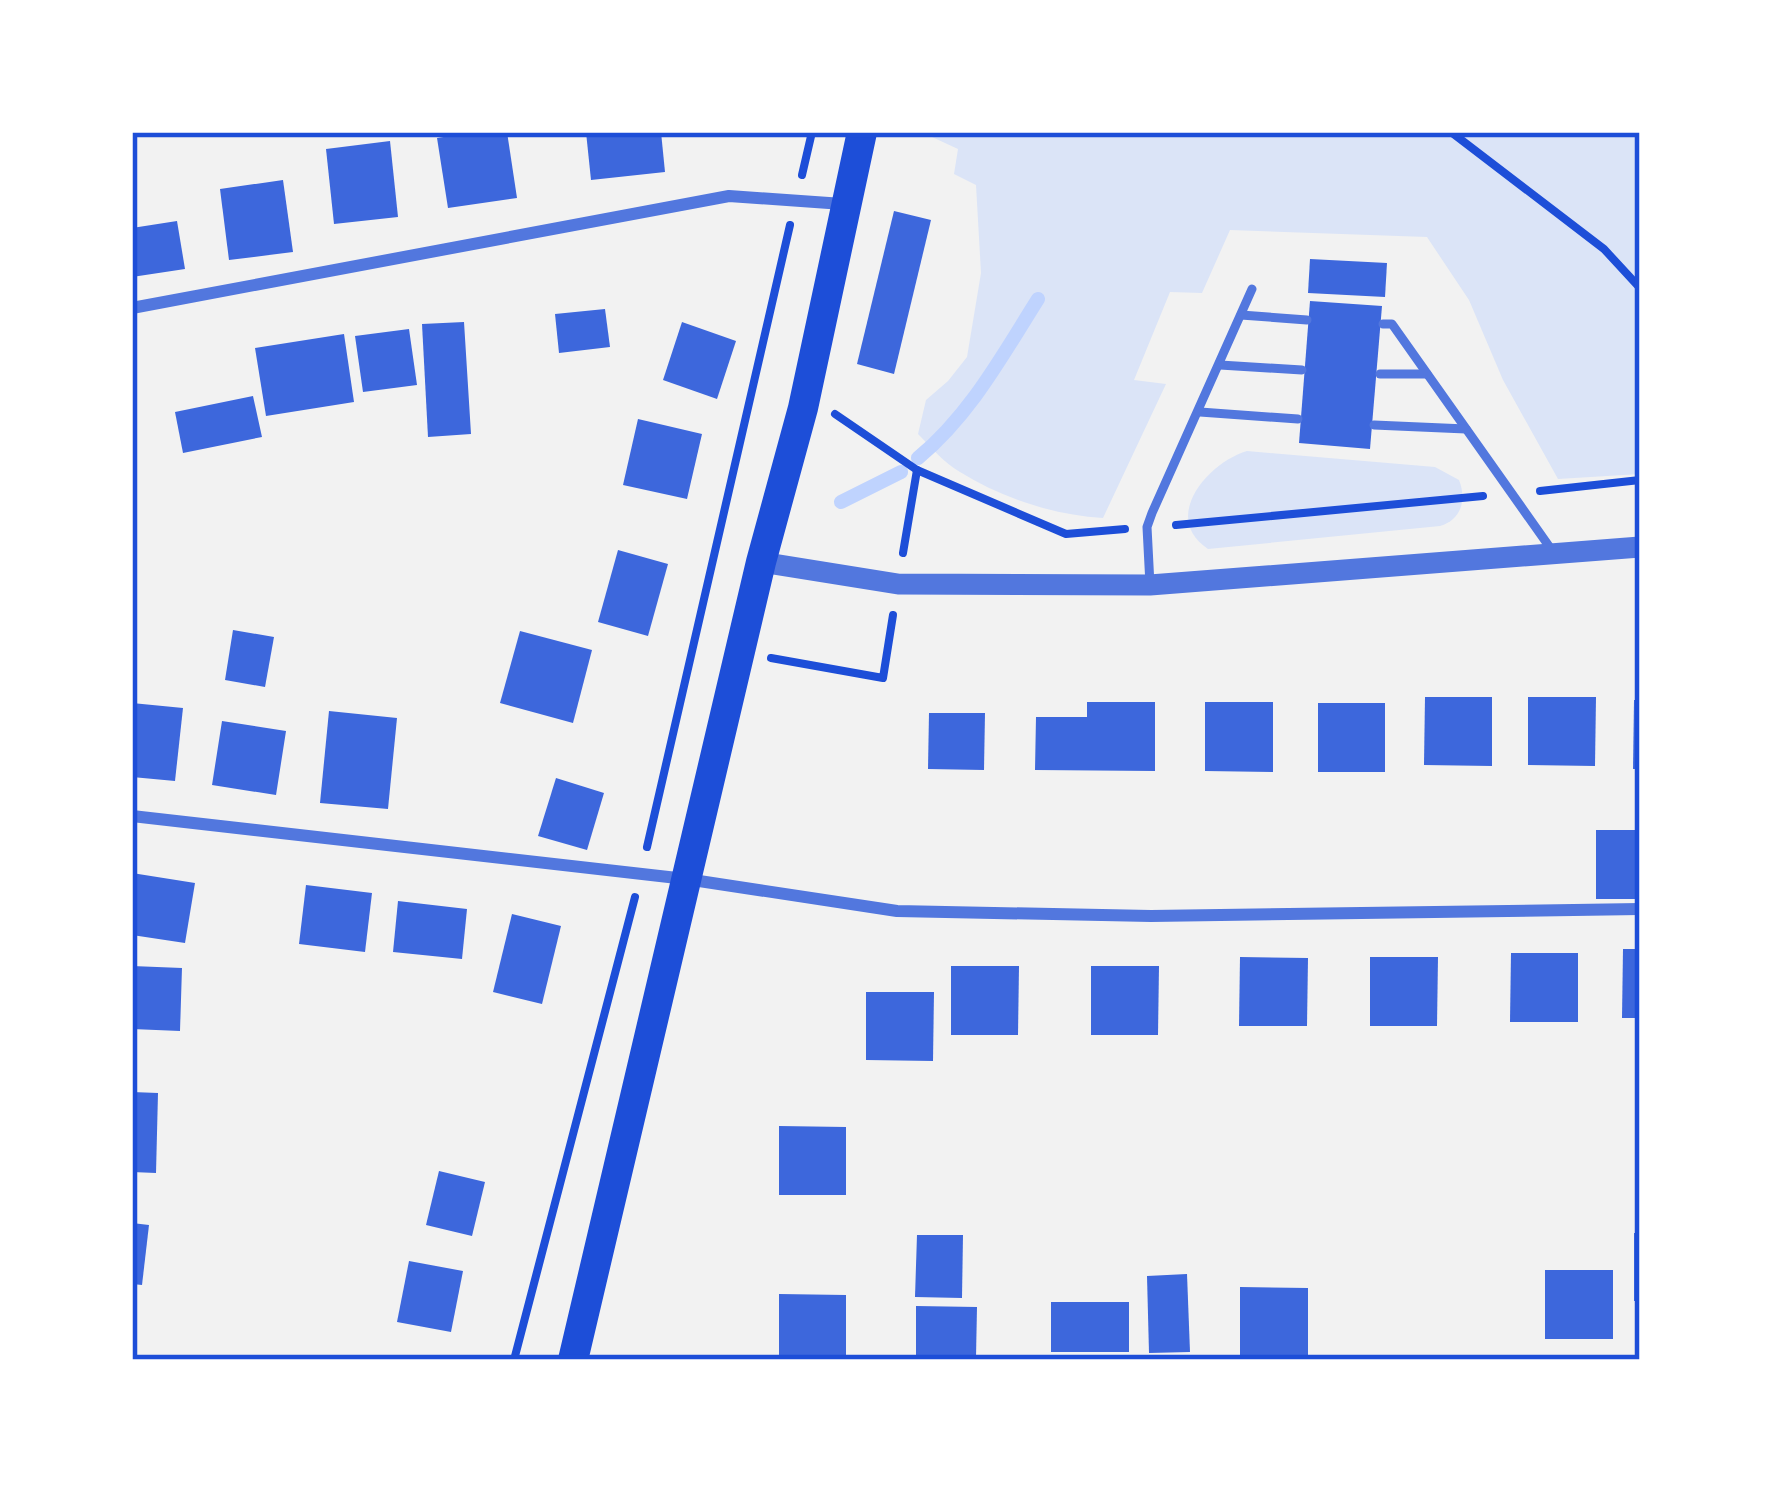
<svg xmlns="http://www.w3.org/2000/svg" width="1772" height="1492" font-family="Lora,serif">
<rect width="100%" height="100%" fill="#f2f2f2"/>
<g fill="#dbe4f7">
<path d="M932 132H1640V474L1558 479 1503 380 1469 300 1427 237 1230 230 1202 293 1170 292 1134 380 1166 384 1103 518C1053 515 1002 498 960 472 944 463 931 447 918 434L926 400 948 381 967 357 981 273 976 185 954 174 958 149 932 137Z"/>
<path d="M1247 451 1435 467 1459 480C1467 500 1461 520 1440 526L1208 549C1160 517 1209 462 1247 451Z"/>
</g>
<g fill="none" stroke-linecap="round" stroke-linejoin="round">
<g stroke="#bfd3fe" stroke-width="14">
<path d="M918 458C970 415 1002 356 1038 299"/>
<path d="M841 502 901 472"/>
</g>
</g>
<g fill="#3d67dc">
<path d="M476 132H507L517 198 448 208 437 138Z"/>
<path d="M586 132H661L665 172 591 180Z"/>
<path d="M390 141 398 217 334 224 326 149Z"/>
<path d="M283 180 293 252 229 260 220 189Z"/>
<path d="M894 211 931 220 894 374 857 364Z"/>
<path d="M177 221 185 269 132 277V228Z"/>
<path d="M1310 259 1387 263 1385 297 1308 293Z"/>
<path d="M1310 301 1382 306 1370 449 1299 443Z"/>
<path d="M605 309 610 347 559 353 555 314Z"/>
<path d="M464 322 471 434 428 437 422 324Z"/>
<path d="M682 322 736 341 717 399 663 380Z"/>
<path d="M409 329 417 385 363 392 355 336Z"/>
<path d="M344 334 354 402 266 416 255 348Z"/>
<path d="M253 396 262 437 183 453 175 412Z"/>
<path d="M638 419 702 434 687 499 623 485Z"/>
<path d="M618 550 668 564 648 636 598 622Z"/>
<path d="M233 630 274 637 265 687 225 680Z"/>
<path d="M520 631 592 650 573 723 500 703Z"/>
<path d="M1425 697H1492V766L1424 765Z"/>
<path d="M1528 697H1596L1595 766 1528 765Z"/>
<path d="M1634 700H1640V769H1633Z"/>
<path d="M1087 702H1155V771L1035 770 1036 717H1087Z"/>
<path d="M1205 702H1273V772L1205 771Z"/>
<path d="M132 703 183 708 175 781 132 777Z"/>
<rect x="1318" y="703" width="67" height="69"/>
<path d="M329 711 397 718 388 809 320 803Z"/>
<path d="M929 713H985L984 770 928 769Z"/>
<path d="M222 721 286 731 276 795 212 785Z"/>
<path d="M556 778 604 793 587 850 538 836Z"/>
<rect x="1596" y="830" width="44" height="69"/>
<path d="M132 873 195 883 185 943 132 935Z"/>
<path d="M306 885 372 893 365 952 299 944Z"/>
<path d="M398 901 467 909 462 959 393 952Z"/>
<path d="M512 914 561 926 542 1004 493 992Z"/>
<path d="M1623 949H1640V1018H1622Z"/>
<path d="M1511 953H1578V1022H1510Z"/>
<path d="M1240 957 1308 958 1307 1026H1239Z"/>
<path d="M1370 957H1438L1437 1026H1370Z"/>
<path d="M132 966 182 968 180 1031 132 1029Z"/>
<path d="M951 966H1019L1018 1035H951Z"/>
<path d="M1091 966H1159L1158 1035H1091Z"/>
<path d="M866 992H934L933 1061 866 1060Z"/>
<path d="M132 1092 158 1093 156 1173 132 1172Z"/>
<path d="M779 1126 846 1127V1195H779Z"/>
<path d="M439 1171 485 1182 472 1236 426 1225Z"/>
<path d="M132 1223 149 1225 142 1285 132 1284Z"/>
<rect x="1634" y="1233" width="6" height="68"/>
<path d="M917 1235H963L962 1298 915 1297Z"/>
<path d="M409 1261 463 1271 451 1332 397 1322Z"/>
<rect x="1545" y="1270" width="68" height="69"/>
<path d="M1187 1274 1190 1352 1149 1353 1147 1276Z"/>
<path d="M1240 1287 1308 1288V1357H1240Z"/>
<path d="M779 1294 846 1295V1360H779Z"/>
<rect x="1051" y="1302" width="78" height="50"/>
<path d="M916 1306 977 1307 976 1357 916 1356Z"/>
</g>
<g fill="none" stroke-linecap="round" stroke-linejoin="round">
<g stroke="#1d4ed8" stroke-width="8">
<path d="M1451 132 1604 249 1640 288"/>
<path d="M802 175 812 132"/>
<path d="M835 414 917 470 1066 534 1125 529"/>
<path d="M1540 491 1640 480"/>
<path d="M1176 525 1483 496"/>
<path d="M903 553 917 470"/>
<path d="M771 658 883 678 893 615"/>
<path d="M647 847 790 225"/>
<path d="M514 1360 635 897"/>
</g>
<g stroke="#5277de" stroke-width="9">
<path d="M1241 315 1307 320"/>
<path d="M1383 324H1392L1551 549"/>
<path d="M1220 365 1302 370"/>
<path d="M1380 374H1427"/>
<path d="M1200 412 1298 419"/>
<path d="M1374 425 1466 429"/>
<path d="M1150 585 1147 527 1152 513 1252 289"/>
</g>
<g stroke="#5277de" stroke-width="12">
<path d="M132 308 729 196 843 204"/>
<path d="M132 816 686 879 897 911 1151 916 1640 909"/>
</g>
<path stroke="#5277de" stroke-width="21" d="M761 562 898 584 1150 585 1640 547"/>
<path stroke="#1d4ed8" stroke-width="30" d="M573 1360 761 562 803 408 862 132"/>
</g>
<rect width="1772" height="1492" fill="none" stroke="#ffffff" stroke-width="270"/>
<rect x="135" y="135" width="1502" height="1222" fill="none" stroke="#1d4ed8" stroke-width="4.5"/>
</svg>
